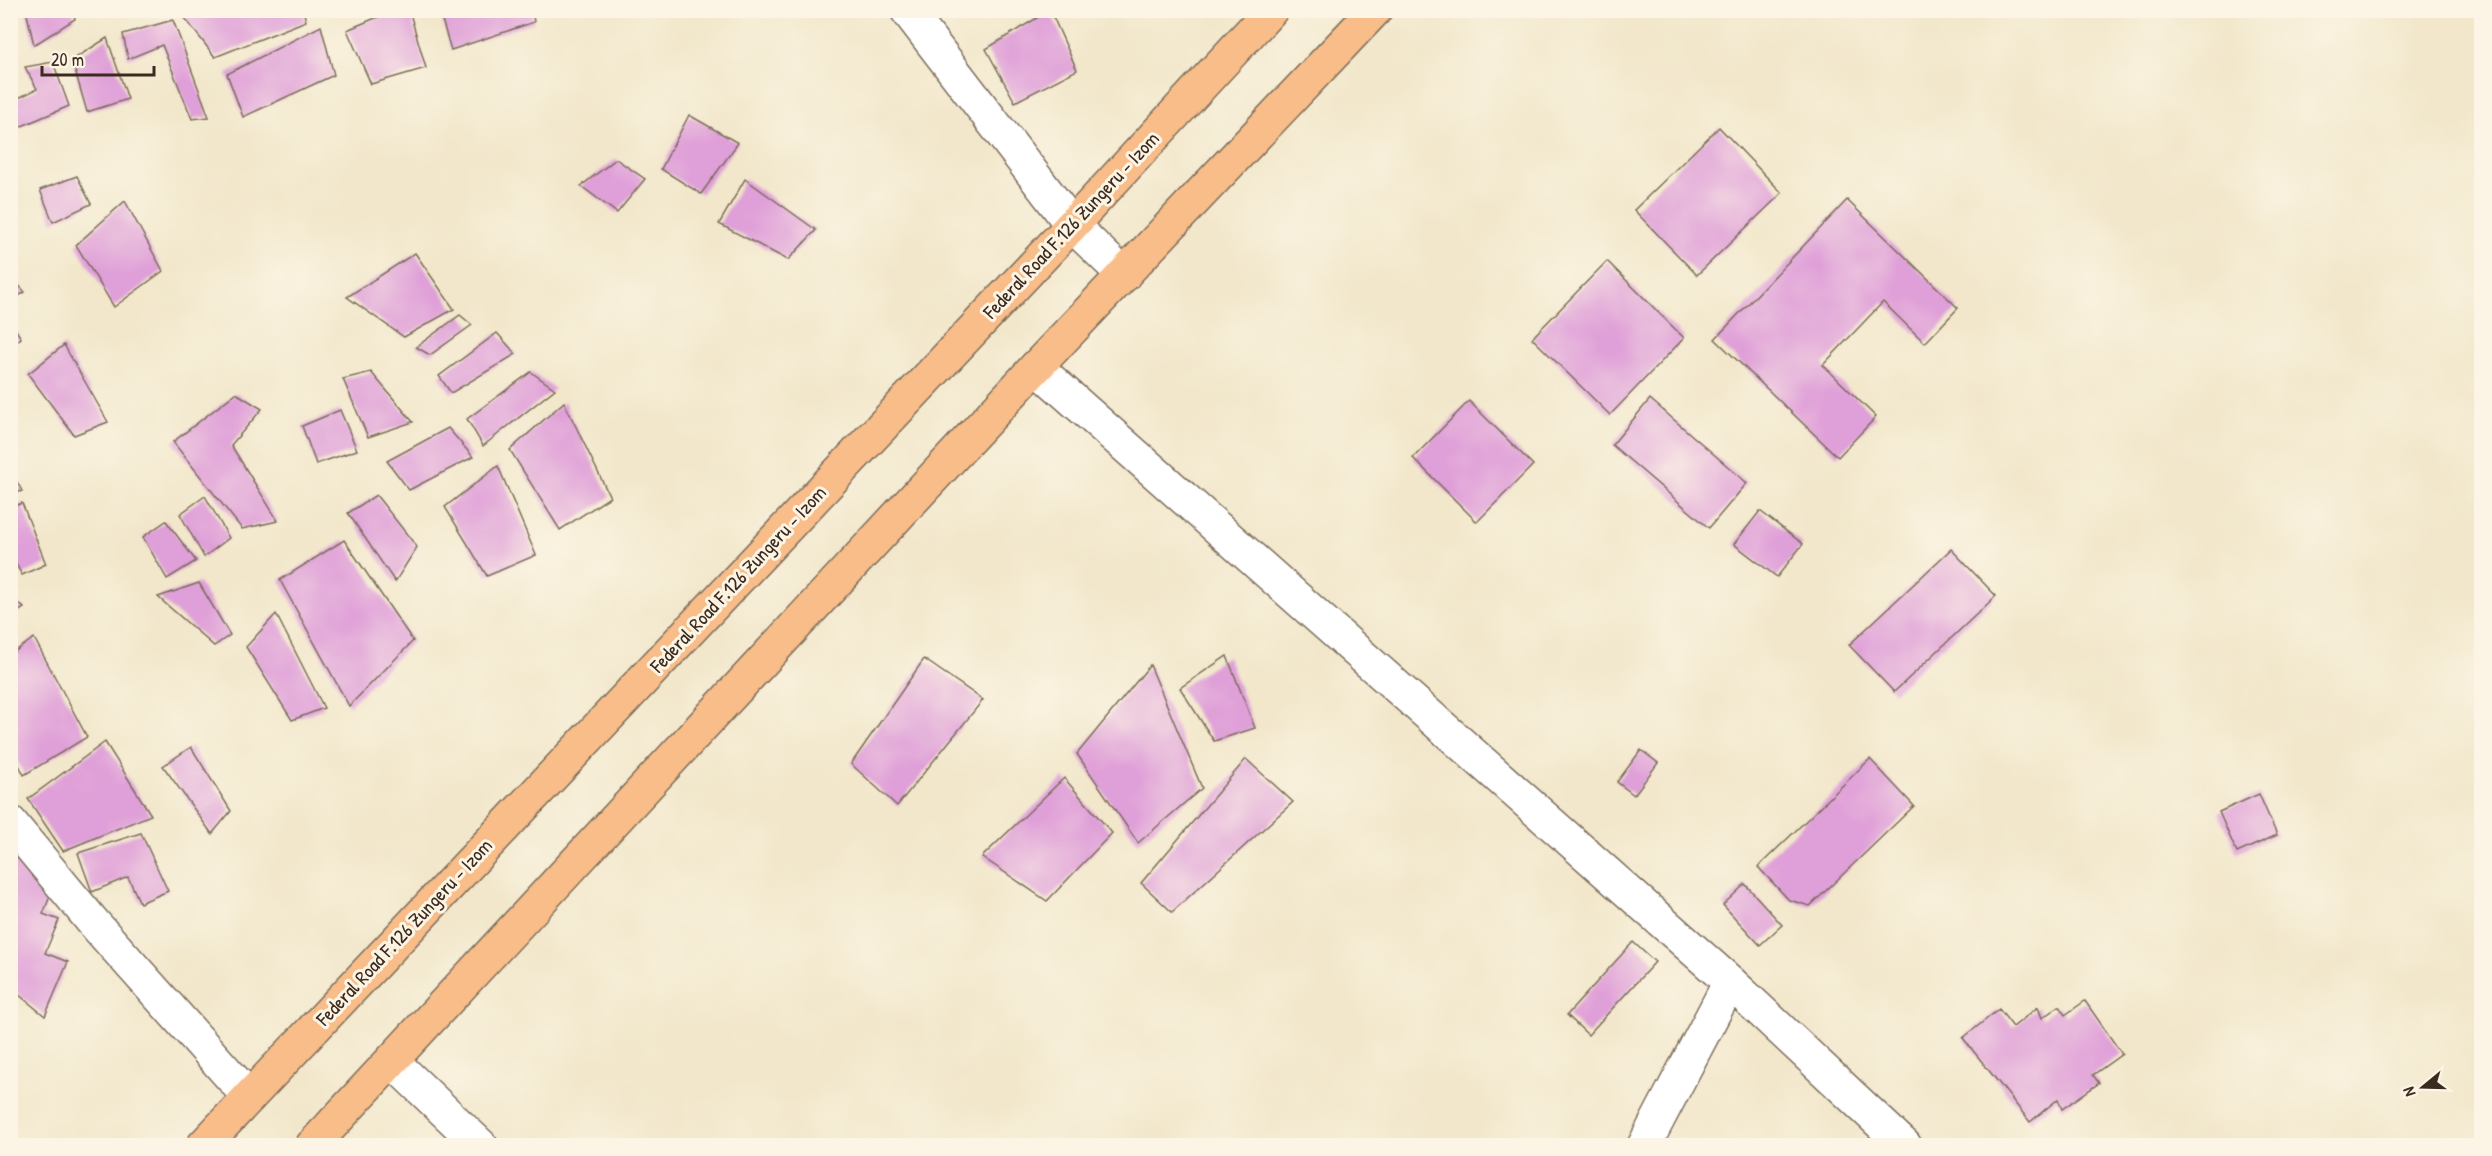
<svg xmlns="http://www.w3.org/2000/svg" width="2492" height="1156" font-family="'Patrick Hand',sans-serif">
<rect width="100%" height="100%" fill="#fcf5e5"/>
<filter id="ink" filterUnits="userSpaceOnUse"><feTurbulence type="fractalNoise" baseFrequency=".0167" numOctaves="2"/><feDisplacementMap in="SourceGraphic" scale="12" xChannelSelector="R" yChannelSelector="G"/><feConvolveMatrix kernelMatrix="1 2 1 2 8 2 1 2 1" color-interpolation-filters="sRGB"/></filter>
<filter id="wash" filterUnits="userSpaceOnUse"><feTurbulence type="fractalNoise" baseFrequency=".008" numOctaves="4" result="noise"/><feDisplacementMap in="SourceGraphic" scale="24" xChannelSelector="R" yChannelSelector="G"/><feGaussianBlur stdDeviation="1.35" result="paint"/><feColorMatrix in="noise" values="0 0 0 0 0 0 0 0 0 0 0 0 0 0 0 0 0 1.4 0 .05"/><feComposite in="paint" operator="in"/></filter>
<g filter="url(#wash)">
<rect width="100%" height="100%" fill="#f2e7cb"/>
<g id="blocks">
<g fill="#df9fd8">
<path d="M26 10H73L75 19 34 45Z"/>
<path d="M200 10H303L306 21 215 57 184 17Z"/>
<path d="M384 10H409L426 68 371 84 347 30 385 14Z"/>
<path d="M439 10H532L534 22 451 50Z"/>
<path d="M1050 10 1077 70 1015 102 986 49Z"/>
<path d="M173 20 209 117 192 119 162 45 128 59 123 34Z"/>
<path d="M321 26 334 75 243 117 227 74Z"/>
<path d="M107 38 128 99 87 112 72 60Z"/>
<path d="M53 62 69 106 10 131V102L37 89 25 67Z"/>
<path d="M689 115 738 143 701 194 661 169Z"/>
<path d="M1719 127 1782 193 1697 275 1634 210Z"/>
<path d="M616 159 645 179 617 213 581 186Z"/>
<path d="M77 176 91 204 53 222 40 190Z"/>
<path d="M745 179 816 230 788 260 719 224Z"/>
<path d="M1847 200 1958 308 1925 343 1883 302 1823 365 1876 417 1838 457 1715 339Z"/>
<path d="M125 201 163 271 114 307 76 245Z"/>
<path d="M415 253 454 309 404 337 347 297Z"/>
<path d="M1607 261 1684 338 1610 415 1532 338Z"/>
<path d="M10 276 25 292 10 301Z"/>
<path d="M460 315 472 325 430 355 416 347Z"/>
<path d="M10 321 21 338 10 347Z"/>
<path d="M497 333 516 354 451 393 439 376Z"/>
<path d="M64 345 108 422 74 435 28 374Z"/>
<path d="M371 372 413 422 368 437 343 379Z"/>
<path d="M531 372 555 389 483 446 467 419Z"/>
<path d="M236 393 262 409 231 445 278 521 242 529 173 442Z"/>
<path d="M1650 399 1747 483 1709 528 1612 445Z"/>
<path d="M1469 401 1533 465 1477 522 1413 458Z"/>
<path d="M564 402 610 497 560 530 510 450Z"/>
<path d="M340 410 357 450 316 464 302 426Z"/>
<path d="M448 428 473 457 409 490 387 461Z"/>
<path d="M498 466 536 555 487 576 445 507Z"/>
<path d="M10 469 22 491 10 495Z"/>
<path d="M376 495 417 547 395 582 348 513Z"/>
<path d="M205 496 229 538 204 557 180 514Z"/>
<path d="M22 503 46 564 22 575 10 553V508Z"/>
<path d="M1760 511 1803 544 1777 577 1734 544Z"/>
<path d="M166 521 196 561 167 579 143 537Z"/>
<path d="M344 540 413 641 349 706 280 580Z"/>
<path d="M1951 549 1996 596 1894 692 1849 645Z"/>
<path d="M199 583 230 635 214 646 158 597Z"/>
<path d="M10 596 24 608 10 617Z"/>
<path d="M276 614 324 708 292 720 246 647Z"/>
<path d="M34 638 87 737 24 775 10 747V655Z"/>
<path d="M1227 656 1255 728 1214 741 1180 688Z"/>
<path d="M924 659 983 700 897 806 851 764Z"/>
<path d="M1150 665 1202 788 1138 843 1077 754Z"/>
<path d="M105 742 151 815 63 851 28 799Z"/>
<path d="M191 747 231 811 212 834 163 766Z"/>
<path d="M1641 750 1658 763 1634 795 1617 782Z"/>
<path d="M1246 759 1293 802 1172 912 1141 883Z"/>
<path d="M1870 759 1914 806 1810 906 1789 900 1758 867Z"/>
<path d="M1064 778 1112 833 1047 901 982 857Z"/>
<path d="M2259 794 2277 835 2237 853 2219 812Z"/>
<path d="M141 833 168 891 140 903 128 877 92 892 78 853Z"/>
<path d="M10 844 52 891 43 914 59 920 45 953 68 962 45 1016 13 990 10 993Z"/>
<path d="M1745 884 1782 925 1760 945 1723 905Z"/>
<path d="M1633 942 1655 962 1588 1035 1567 1015Z"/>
<path d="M2085 1001 2122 1054 2093 1075 2099 1083 2062 1109 2058 1099 2030 1122 1963 1038 1999 1009 2013 1027 2038 1007 2042 1018 2059 1006 2065 1015Z"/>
</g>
</g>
</g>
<g filter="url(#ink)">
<use href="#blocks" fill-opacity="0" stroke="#7b6c5b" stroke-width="1.5"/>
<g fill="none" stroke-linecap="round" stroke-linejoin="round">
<defs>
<g id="minor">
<path d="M907 10 1072 225 1124 275"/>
<path d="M1036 367 1730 982 1905 1146"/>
<path d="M10 822 92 921 249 1097"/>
<path d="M392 1061 481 1146"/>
<path d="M1644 1146 1730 982"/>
</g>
<g id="major">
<path d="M203 1146 1072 225 1271 10"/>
<path d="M312 1146 1036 367 1375 10"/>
</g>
</defs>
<use href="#minor" stroke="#7b6c5b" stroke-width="36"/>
<use href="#major" stroke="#7b6c5b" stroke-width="36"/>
<use href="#minor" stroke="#fff" stroke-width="33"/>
<use href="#major" stroke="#f8bd88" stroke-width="33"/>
</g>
</g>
<g text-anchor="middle" stroke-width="6" stroke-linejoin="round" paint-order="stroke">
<g font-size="20" fill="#3b2a1e" stroke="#fcf5e5">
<text transform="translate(1071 225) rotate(-47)" y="7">Federal Road F.126 Zungeru - Izom</text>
<text transform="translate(738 579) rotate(-47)" y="7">Federal Road F.126 Zungeru - Izom</text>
<text transform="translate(404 932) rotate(-47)" y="7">Federal Road F.126 Zungeru - Izom</text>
</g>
</g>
<rect width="2492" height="1156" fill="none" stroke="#fcf5e5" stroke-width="36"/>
<g transform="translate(2423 1087) rotate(251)" stroke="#fcf5e5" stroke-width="4.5" paint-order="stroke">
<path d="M0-4.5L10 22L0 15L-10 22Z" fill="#3b2a1e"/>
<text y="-9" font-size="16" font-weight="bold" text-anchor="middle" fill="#3b2a1e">N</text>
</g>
<path d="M42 66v9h112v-9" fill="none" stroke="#3b2a1e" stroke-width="3"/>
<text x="51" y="66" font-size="18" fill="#3b2a1e" stroke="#fcf5e5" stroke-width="4.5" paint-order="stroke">20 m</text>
</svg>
